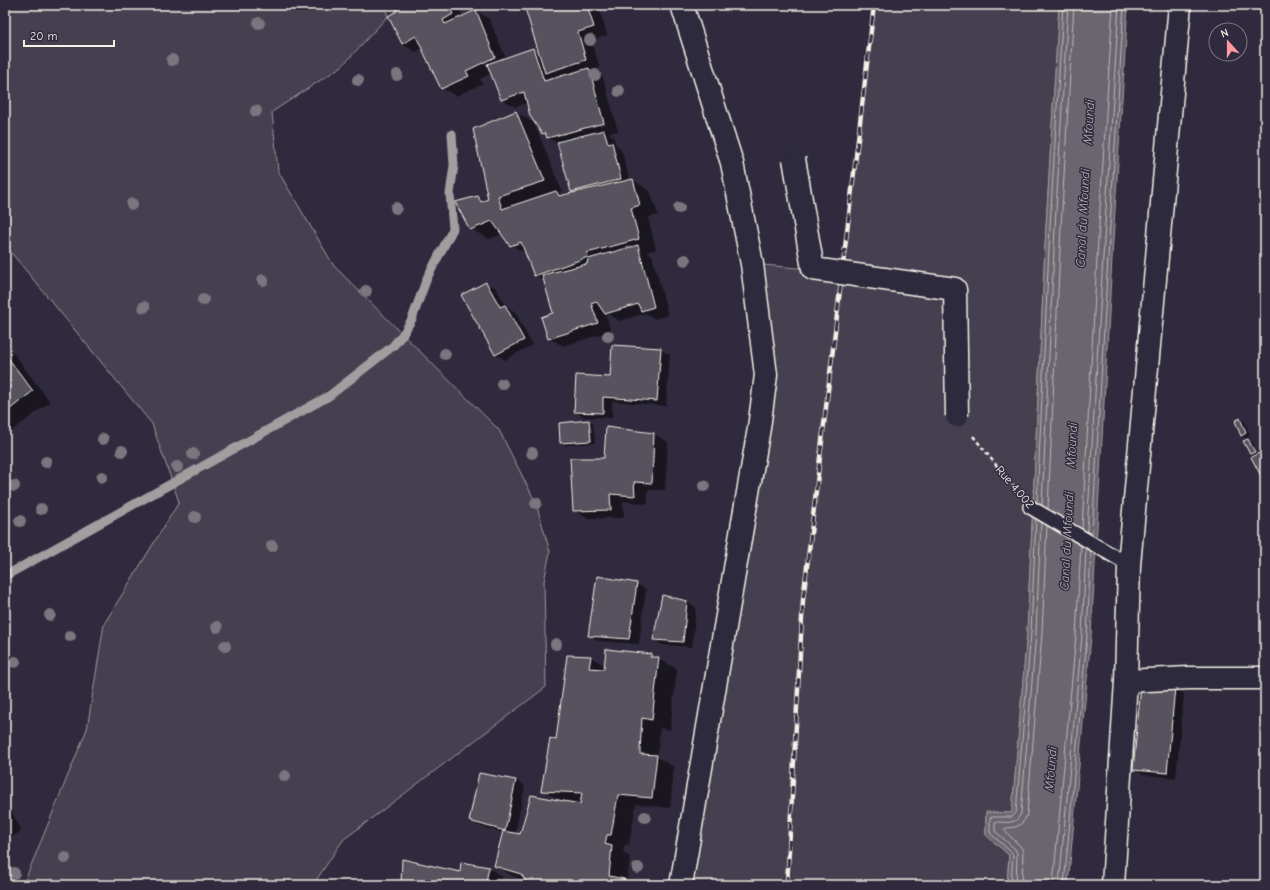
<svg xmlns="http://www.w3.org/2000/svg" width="1270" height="890" font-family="'Comic Neue',sans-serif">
<rect width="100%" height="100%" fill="#2f2a3d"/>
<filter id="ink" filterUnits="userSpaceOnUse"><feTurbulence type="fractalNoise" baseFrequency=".025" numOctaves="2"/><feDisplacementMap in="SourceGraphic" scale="8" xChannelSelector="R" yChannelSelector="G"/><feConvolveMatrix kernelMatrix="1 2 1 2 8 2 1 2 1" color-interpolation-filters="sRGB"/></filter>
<g filter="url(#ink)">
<g fill="#454050" stroke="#9c989c">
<path d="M5 5H384L388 16 342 66 272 112 278 171 334 266 499 430 536 503 550 552 544 581 546 687 343 840 313 885H23L87 729 104 624 179 502 152 424 5 245Z"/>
<path d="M874 5H1059L1046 227 1027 632 1012 813H986V835L1009 855 1007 885H681L759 428 752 264 843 272Z"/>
</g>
<path fill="#6a6670" stroke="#a19ea0" d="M1059 5H1128L1113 241 1091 636 1068 885H1007L1009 855 986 835V812L1012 813 1027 632 1046 227Z"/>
<g fill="#0007" fill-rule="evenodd">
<path d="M395 5H457L463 17 476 11 489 19 506 58 533 49 540 53 525 5H590L600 11 607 35 591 40 600 68 592 70 603 77 618 131 608 133 613 136 616 145 621 149 630 181 633 180 650 191 658 215 648 218 656 249 647 252 652 255 668 315 655 319 646 313 620 321 605 312 611 331 563 346 549 338 554 314 545 281 535 275 527 254 511 245 503 234 489 239 471 229 478 197 486 201 489 200 516 112 534 123 562 191 557 193 563 196 576 193 571 191 558 144 543 134 528 103 515 107 501 99 491 73 480 79 482 84 456 96 442 88 423 48 416 52 402 44 399 11Z"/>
<path d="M733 5H765L742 11Z"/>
<path d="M486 283 496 288 506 306 515 312 532 345 505 360 495 354Z"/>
<path d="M5 342 50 402 5 436Z"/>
<path d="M660 349 670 355 666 406 612 401V418L585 417 575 412 611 379Z"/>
<path d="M1240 420 1245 422 1250 436 1246 438 1242 435Z"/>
<path d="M588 421 593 423 595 443 566 445 561 443Z"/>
<path d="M654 434 668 442 665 490H647L648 504 623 501 624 518H587L574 510 605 459Z"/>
<path d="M1248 440 1253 442 1258 454 1265 451V479L1262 478 1255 456 1250 454Z"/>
<path d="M637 584 646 589 639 644 598 641 589 635Z"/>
<path d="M687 602 696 607 692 647 663 645 654 640Z"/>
<path d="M651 655 677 669 670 730 660 728 657 757 674 767 670 808 636 804 629 845 625 844 623 853 630 857 627 882 633 885H532L526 880 513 876 495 866 504 833 479 826 470 821 516 780 525 786 515 834 520 835 562 801 542 790 557 741 591 657 605 666ZM564 801 582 802 581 805 564 802Z"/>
<path d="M1174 688 1184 694 1176 778 1143 775 1134 769Z"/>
<path d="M5 799 22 831 5 841Z"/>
<path d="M488 868 502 876 501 885H402Z"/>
</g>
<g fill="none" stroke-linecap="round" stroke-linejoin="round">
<g stroke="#bdb9b8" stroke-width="1">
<path d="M1037 502 1050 227 1063 5"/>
<path d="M1042 505 1055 227 1068 5"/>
<path d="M1048 509 1061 227 1074 5"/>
<path d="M1082 529 1098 240 1113 5"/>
<path d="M1087 532 1104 240 1119 5"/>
<path d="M1092 535 1109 241 1124 5"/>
<path d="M1011 885 1013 854 990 833V818L992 817H1012L1016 813 1031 632 1036 519"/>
<path d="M1016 885 1017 853 1015 849 995 831V823L997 822C1007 822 1017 825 1021 813L1036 633 1041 522"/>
<path d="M1022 885 1023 851 1020 846 1004 830 1006 828C1016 828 1024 825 1027 814L1042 633 1047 525"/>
<path d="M1053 885 1076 635 1081 545"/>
<path d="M1059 885 1082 635 1086 549"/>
<path d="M1064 885 1087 636 1091 552"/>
</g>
<path stroke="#a19ea0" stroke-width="9" d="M5 576 329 396 393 346 403 334 412 319 427 278 453 229 450 194 454 165 452 134"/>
</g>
<g fill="#56525f" stroke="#f4f1e8">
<path d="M394 5H448L453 14 443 20 445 24 476 10 495 57 466 71 469 76 441 89 416 36 402 44 388 16 397 11Z"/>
<path d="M524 5H569L570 6 575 5H587L594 27 578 32 586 60 545 73Z"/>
<path d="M533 48 544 81 589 68 604 123 547 138 545 133 542 134 530 116 524 92 501 100 487 64Z"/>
<path d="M516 111 545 181 498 196 502 209 556 191 559 196 633 179 640 205 631 208 639 239 587 253 588 257 534 276 521 242 510 246 492 221 470 230 455 202 478 196 481 202 488 199 473 129Z"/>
<path d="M604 130 608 143 612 142 621 179 571 192 557 142Z"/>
<path d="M638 245 654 307 641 311 638 304 605 314 596 301 591 303 598 323 548 339 541 317 553 313 542 275 587 264 588 259Z"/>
<path d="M486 282 500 307 505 305 524 340 495 355 461 295Z"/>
<path d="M612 345 661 348 657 401 603 397V413L574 412 576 375 610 377Z"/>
<path d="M5 354 33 391 5 413Z"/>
<path d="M1240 418 1246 433 1241 436 1235 421Z"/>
<path d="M589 420 591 441 560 443 559 423Z"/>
<path d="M606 427 654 433 652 483 634 482 635 496 610 494 611 510 573 511 570 458H604Z"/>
<path d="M1248 439 1255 452 1250 454 1243 441Z"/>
<path d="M1265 450V476L1262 478 1251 457Z"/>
<path d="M597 576 637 583 629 639 588 636Z"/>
<path d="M662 595 687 601 683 642 653 640Z"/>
<path d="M606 649 652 654 650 657H659L652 720 642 718 640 750V754L657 755 652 798 618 795 611 835H607L605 844 612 846 609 876 624 879 623 885H534L528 884 521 874 494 866 503 831 520 834 531 795 580 804 582 793 541 791 550 738 556 740 567 655 591 656 589 668 604 669Z"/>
<path d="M1141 686 1175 687 1167 773 1133 770Z"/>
<path d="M479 773 516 780 505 831 469 821Z"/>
<path d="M402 859 460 872 461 862 489 867 486 882 502 885H401Z"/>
</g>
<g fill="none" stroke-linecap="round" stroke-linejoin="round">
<defs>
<path id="lane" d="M1030 507 1129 565"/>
<path id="street" d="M1126 681 1189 678H1265"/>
<path id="secondary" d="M1113 885 1126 681 1129 565 1180 5"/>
<path id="primary" d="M681 885 759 428 766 375 752 264 732 163 682 5"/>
</defs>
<use href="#lane" stroke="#f4f1e8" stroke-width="16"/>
<use href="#street" stroke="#f4f1e8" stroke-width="25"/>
<use href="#secondary" stroke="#f4f1e8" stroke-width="25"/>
<use href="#primary" stroke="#f4f1e8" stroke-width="25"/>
<path stroke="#f4f1e8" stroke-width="2.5" stroke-dasharray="4 3" stroke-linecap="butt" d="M973 436 1016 490"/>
<use href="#lane" stroke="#2f2a3d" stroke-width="13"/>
<use href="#street" stroke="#2f2a3d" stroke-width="22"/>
<use href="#secondary" stroke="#2f2a3d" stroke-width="22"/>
<use href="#primary" stroke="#2f2a3d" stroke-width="22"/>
<defs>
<path id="rail" d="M787 885 803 600 874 5"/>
</defs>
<use href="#rail" stroke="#f4f1e8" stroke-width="4.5"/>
<use href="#rail" stroke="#2f2a3d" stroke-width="3" stroke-dasharray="9" stroke-linecap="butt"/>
<defs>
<path id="street-bridge" d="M794 159 813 269 955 289 957 416"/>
</defs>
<use href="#street-bridge" stroke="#f4f1e8" stroke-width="25" stroke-linecap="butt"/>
<use href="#street-bridge" stroke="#2f2a3d" stroke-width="22"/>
</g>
<g fill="#7a757e">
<circle cx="259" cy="23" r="6"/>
<circle cx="590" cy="40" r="6"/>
<circle cx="172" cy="60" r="6"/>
<circle cx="397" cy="75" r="6"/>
<circle cx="595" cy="75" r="6"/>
<circle cx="358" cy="80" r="6"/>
<circle cx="619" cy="91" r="6"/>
<circle cx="256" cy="111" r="6"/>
<circle cx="132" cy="204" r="6"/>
<circle cx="396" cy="208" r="6"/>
<circle cx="679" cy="208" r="6"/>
<circle cx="685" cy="260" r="6"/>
<circle cx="263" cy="280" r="6"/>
<circle cx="366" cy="291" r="6"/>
<circle cx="203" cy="300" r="6"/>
<circle cx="144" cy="307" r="6"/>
<circle cx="608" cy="336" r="6"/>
<circle cx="445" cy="354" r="6"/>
<circle cx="502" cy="384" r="6"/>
<circle cx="103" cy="439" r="6"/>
<circle cx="122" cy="451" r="6"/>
<circle cx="532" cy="453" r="6"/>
<circle cx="193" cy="454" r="6"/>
<circle cx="46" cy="462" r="6"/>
<circle cx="177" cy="467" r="6"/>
<circle cx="102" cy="477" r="6"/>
<circle cx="14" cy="486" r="6"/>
<circle cx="704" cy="486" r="6"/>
<circle cx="536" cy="503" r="6"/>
<circle cx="41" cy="509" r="6"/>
<circle cx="195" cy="517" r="6"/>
<circle cx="20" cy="521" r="6"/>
<circle cx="272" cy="546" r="6"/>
<circle cx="50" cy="615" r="6"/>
<circle cx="217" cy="627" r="6"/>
<circle cx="70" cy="636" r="6"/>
<circle cx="556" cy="644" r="6"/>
<circle cx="225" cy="646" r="6"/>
<circle cx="15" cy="662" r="6"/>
<circle cx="285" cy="776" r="6"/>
<circle cx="645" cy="817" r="6"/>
<circle cx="65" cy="858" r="6"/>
<circle cx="638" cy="868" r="6"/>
<circle cx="14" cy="873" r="6"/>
</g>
</g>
<g text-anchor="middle" stroke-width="3" stroke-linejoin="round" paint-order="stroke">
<g font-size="12" fill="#f4f1e8" stroke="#2f2a3d">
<text transform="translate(1015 487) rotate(49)" y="4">Rue 4.002</text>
</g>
<g font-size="13" font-style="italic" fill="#b6b2b2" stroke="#2f2a3d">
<text transform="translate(1088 122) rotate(-87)" y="5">Mfoundi</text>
<text transform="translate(1082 218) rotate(-87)" y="5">Canal du Mfoundi</text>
<text transform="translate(1071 445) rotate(-87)" y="5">Mfoundi</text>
<text transform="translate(1066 541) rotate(-87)" y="5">Canal du Mfoundi</text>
<text transform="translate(1050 769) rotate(-85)" y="5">Mfoundi</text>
</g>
</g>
<rect width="1270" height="890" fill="none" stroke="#2f2a3d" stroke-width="20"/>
<rect x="10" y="10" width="1250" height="870" fill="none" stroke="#f4f1e8" stroke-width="1.5" filter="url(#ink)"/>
<g transform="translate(1228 42) rotate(339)"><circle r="19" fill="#2f2a3d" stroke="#7e7a81"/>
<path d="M0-3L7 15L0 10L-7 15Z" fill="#ff9aa2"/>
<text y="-6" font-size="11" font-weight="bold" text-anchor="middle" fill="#f4f1e8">N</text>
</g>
<path d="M24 40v6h90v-6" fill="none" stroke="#f4f1e8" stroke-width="2"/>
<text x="30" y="40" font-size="12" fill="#f4f1e8" stroke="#2f2a3d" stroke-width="3" paint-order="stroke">20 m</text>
</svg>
